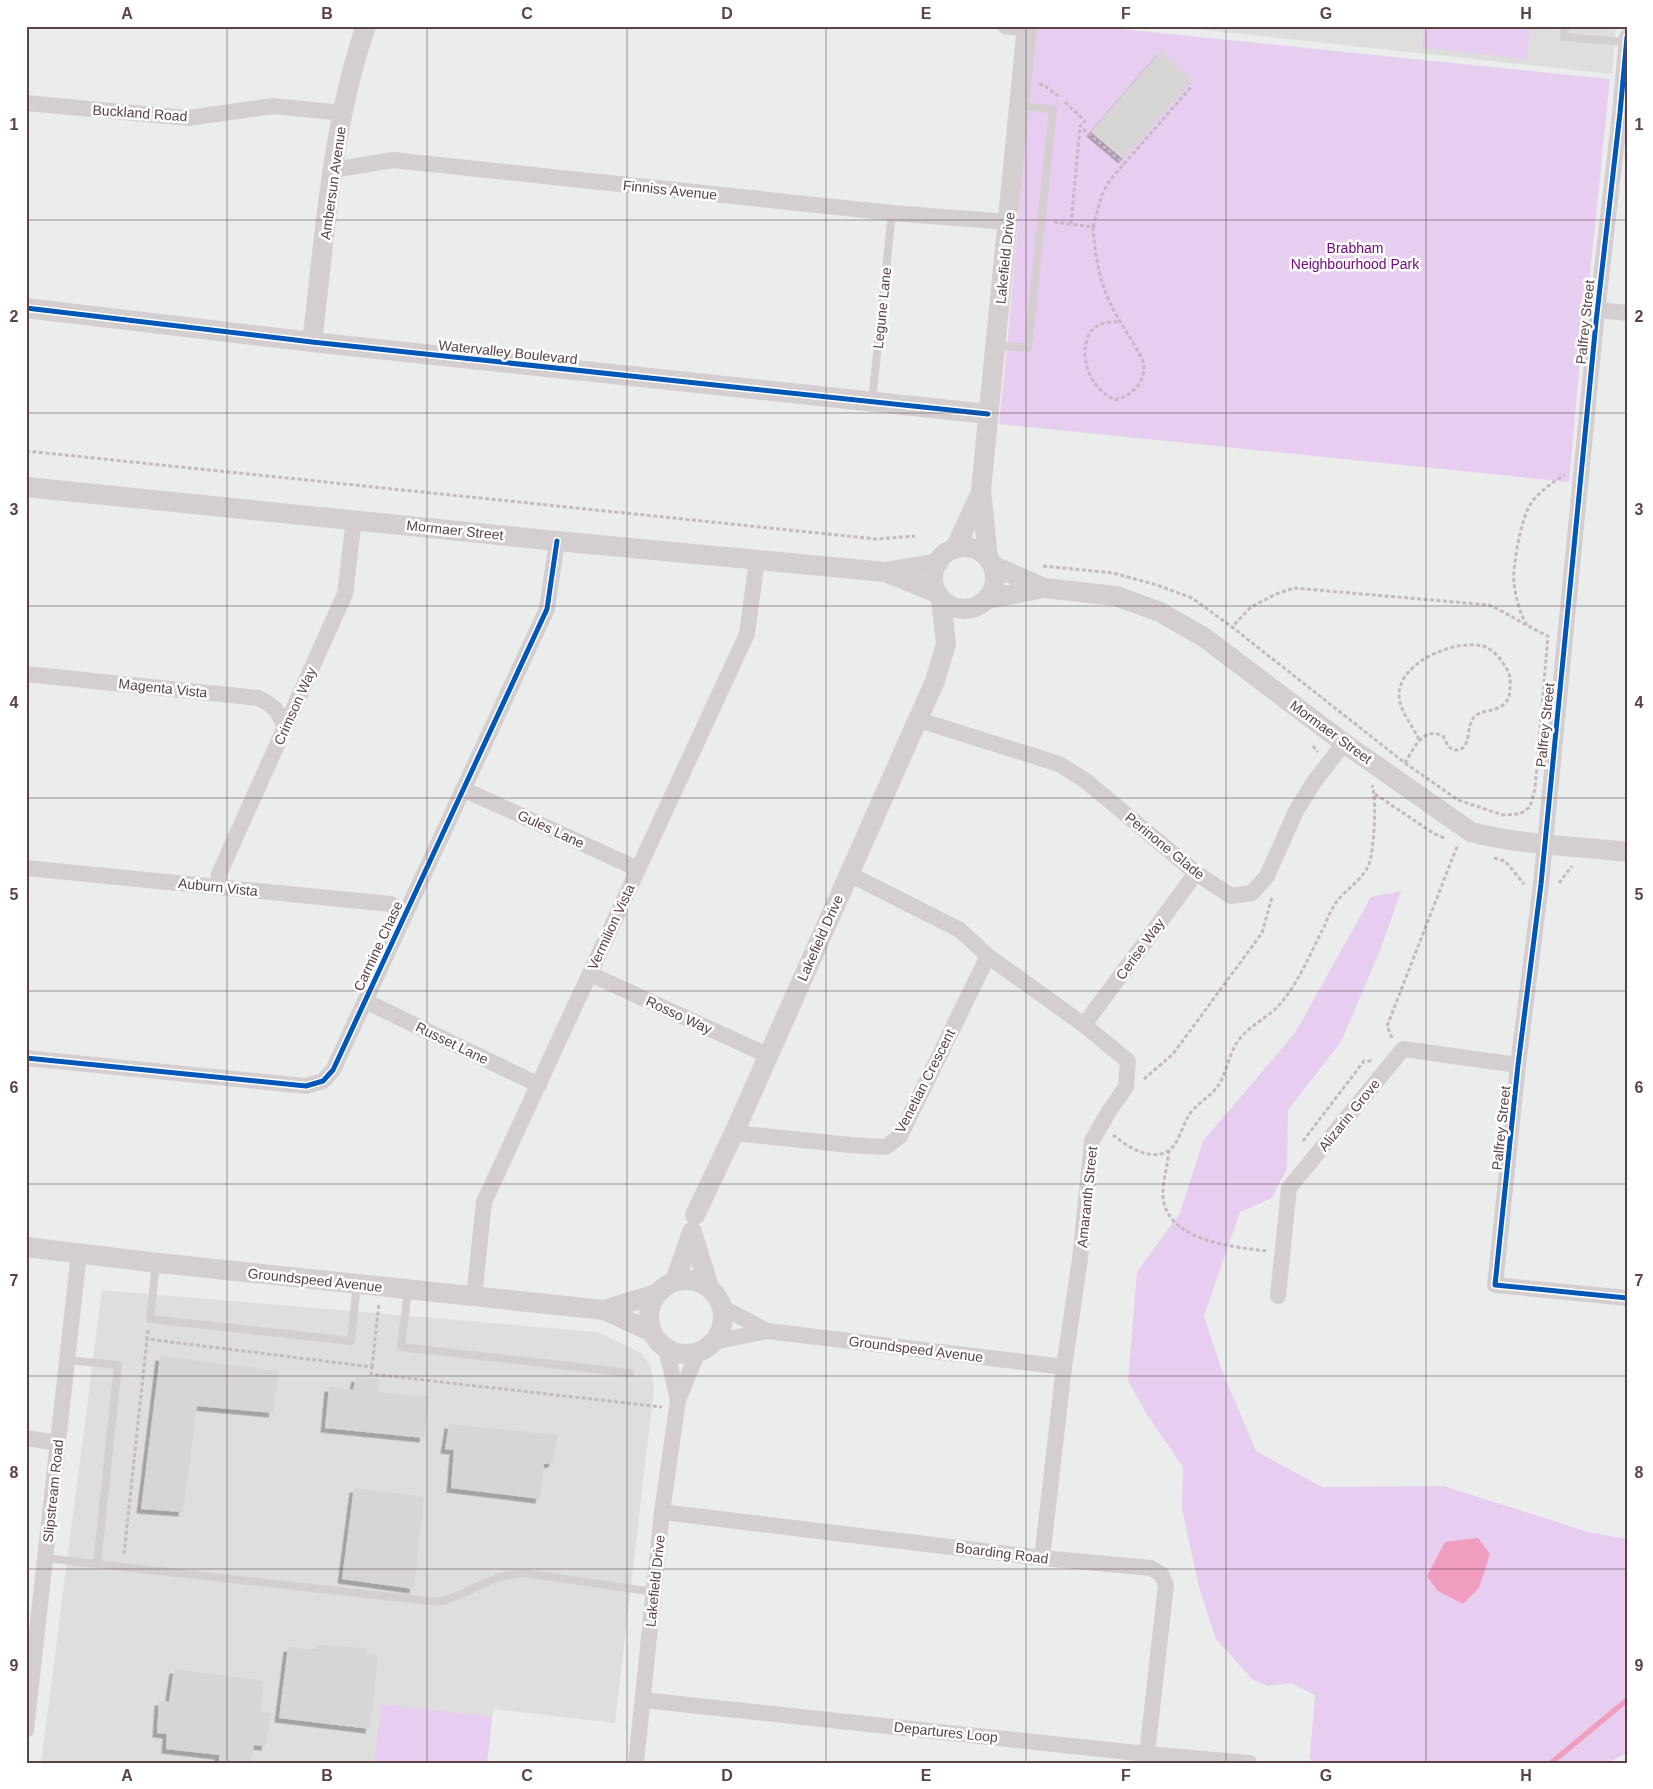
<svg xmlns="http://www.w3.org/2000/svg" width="1653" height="1789" font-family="Helvetica,sans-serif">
<defs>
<filter id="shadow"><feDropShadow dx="-4.5" dy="4.5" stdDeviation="0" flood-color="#0004"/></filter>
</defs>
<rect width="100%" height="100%" fill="#ebedec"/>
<g fill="#dededd">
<path d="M1167 26H1616L1612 74Z"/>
<path d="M102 1290 598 1332 641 1353 651 1366 654 1388 615 1723 493 1709 487 1763H41Z"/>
</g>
<g fill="#e7cdef">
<path d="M1035 26H1092L1610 79 1587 303 1583 327 1569 482 999 424 1008 337Z"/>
<path d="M1425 26H1530L1527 59 1422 48Z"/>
<path d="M1401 891 1381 948 1341 1042 1288 1110 1287 1169 1272 1198 1240 1212 1204 1316 1221 1368 1256 1451 1322 1487 1444 1486 1588 1532 1627 1539V1753L1608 1763H1312L1310 1756 1315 1695 1291 1683 1269 1686 1253 1680 1216 1639 1199 1587 1182 1509 1183 1467 1148 1416 1128 1381 1137 1272 1180 1213 1203 1141 1295 1033 1371 897Z"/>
<path d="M381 1704 492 1717 487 1763H374Z"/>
</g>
<path fill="#f19dc0" d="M1478 1538 1490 1554 1479 1588 1463 1604 1438 1591 1427 1576 1445 1542Z"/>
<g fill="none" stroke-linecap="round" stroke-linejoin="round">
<path stroke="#f19dc0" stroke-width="5.5" d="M1551 1763 1627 1700"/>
</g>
<g fill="#d8d5d5" filter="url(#shadow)">
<path d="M1161 51 1192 80 1123 159 1091 132Z"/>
<path d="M160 1356 279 1371 273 1413 197 1406 183 1512 141 1509Z"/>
<path d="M356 1377 380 1380 378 1392 429 1397 424 1438 325 1428 329 1387 353 1390Z"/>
<path d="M449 1424 558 1435 553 1463 544 1464 540 1499 451 1488 454 1450 445 1449Z"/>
<path d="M354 1488 424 1497 414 1589 342 1579Z"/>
<path d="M317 1645 365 1648V1654L378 1655 370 1729 279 1718 288 1647 315 1650Z"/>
<path d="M174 1669 264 1681 260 1712 271 1713 266 1746 254 1745 251 1763H219V1755L166 1749 167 1734 157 1733 159 1701 169 1702Z"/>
</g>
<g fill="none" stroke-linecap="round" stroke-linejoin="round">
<g stroke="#c6b8c5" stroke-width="3" stroke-dasharray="4 2.5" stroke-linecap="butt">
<path d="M1039 84 1044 85 1058 96"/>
<path d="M1065 102 1085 121 1080 126 1124 164"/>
<path d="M1054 222 1093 227C1095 255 1099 280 1111 305 1116 317 1144 357 1144 366 1144 385 1132 395 1115 400 1095 390 1084 371 1085 349 1086 342 1088 333 1094 328 1101 322 1112 322 1120 322"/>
<path d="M1071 224 1080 127"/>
<path d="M1093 227 1102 195 1110 180 1192 86"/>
<path d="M26 451 876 539 915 536"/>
<path d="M1043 566 1113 573 1157 585 1192 598 1232 627"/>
<path d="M1294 588 1489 605C1509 614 1528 627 1548 636L1535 789 1530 807 1520 814 1503 815 1458 800 1405 763 1232 627 1251 607 1276 594Z"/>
<path d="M1527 625C1520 614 1516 598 1514 584 1512 568 1521 519 1530 505 1537 493 1554 481 1565 475"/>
<path d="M1313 746 1318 752"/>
<path d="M1405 763C1414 748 1423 726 1443 736L1448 746 1453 750C1476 752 1462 722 1478 714 1486 710 1495 711 1503 705 1510 700 1510 692 1510 684 1511 676 1508 670 1503 663 1499 656 1491 649 1483 646 1455 639 1399 662 1399 695 1399 711 1413 725 1419 740"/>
<path d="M1375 794 1433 833 1446 839"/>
<path d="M1494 858 1505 861 1524 884"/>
<path d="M1559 883 1572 866"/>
<path d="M1392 1038 1387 1026 1458 844"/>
<path d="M1144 1079 1173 1054 1262 933 1272 897"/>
<path d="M1113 1135C1127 1146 1150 1162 1168 1151 1179 1144 1182 1126 1189 1115 1197 1103 1210 1097 1218 1086 1225 1076 1229 1056 1236 1044 1247 1026 1267 1019 1280 1004 1300 981 1311 951 1325 925 1328 917 1332 908 1337 901 1347 889 1363 879 1369 864 1374 851 1377 798 1372 785"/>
<path d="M1303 1141 1364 1061H1373"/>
<path d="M1169 1150C1168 1165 1162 1182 1163 1197 1167 1241 1233 1247 1267 1251"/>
<path d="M148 1330 147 1339 372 1367 371 1374 662 1407"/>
<path d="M372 1367 379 1303"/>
<path d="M124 1554 147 1339"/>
</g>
<g stroke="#d5ced0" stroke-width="8">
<path d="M1565 26 1564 37 1626 42"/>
<path d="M996 345 1028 348 1053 109 1020 106"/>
<path d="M872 401 892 213"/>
<path d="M156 1263 150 1319 351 1341 357 1284"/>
<path d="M408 1290 401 1347 630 1373"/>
<path d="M46 1558 97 1564 118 1365 68 1360"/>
<path d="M97 1564 438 1602C472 1595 493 1570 531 1574L654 1592"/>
</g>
<g stroke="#d5ced0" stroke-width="16">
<path d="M1005 26 1027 29"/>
<path d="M1627 37 1620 113 1596 322 1541 884 1518 1065 1495 1285 1627 1298"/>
<path d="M26 103 188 118 273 106 343 113"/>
<path d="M333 170 393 160 892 213 1008 222"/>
<path d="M1598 310 1627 313"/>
<path d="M26 674 258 698C274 705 278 711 285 727"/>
<path d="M919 720 1059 764 1086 781 1196 873 1231 896 1252 893 1267 876 1296 811 1314 782 1344 743"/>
<path d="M463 789 638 869"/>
<path d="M26 868 391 904 399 910 403 918"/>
<path d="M849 874 960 930 988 956 1084 1025 1128 1061 1126 1087 1109 1111 1092 1141 1080 1259 1064 1367 1042 1558"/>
<path d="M218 887 219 874 345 594 354 519"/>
<path d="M590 974 767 1055"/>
<path d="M365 1001 539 1085"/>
<path d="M1084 1025 1196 873"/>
<path d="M26 1058 306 1086 323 1081 333 1070 547 609 557 541"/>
<path d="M734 1133 850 1145 886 1147 900 1136 988 956"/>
<path d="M1278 1296 1289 1188 1403 1049 1518 1065"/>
<path d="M474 1297 484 1202 747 634 757 560"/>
<path d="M722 1307 767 1331"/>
<path d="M714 1342 767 1331 1064 1367"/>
<path d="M666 1349 678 1400"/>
<path d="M26 1438 58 1443"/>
<path d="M662 1512 1042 1558 1151 1568 1161 1574 1166 1585 1147 1754"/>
<path d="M643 1700 1147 1754 1249 1763"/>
<path d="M26 1730 79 1253"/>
<path d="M636 1763 662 1512 678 1400 698 1352"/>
</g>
<g stroke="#d5ced0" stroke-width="20">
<path d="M26 308 312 342 988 414"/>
<path d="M312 342C325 237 331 127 366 26"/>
<path d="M26 487 557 541 885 572 938 563"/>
<circle cx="964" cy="578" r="31"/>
<path d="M955 549 981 492"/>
<path d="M988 558 981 490 1027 26"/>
<path d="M992 565 1044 588 1116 596 1160 612 1205 638 1344 743 1471 832C1521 845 1575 846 1627 852"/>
<path d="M885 572 937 593"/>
<path d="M988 599 1044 588"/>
<path d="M695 1215 734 1133 935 681 946 644 941 599"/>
<path d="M692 1232 709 1287"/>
<path d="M26 1247 150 1262 604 1310 652 1332"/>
<circle cx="686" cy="1317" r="37"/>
<path d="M675 1281 692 1232"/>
<path d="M604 1310 656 1294"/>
</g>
<defs>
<g id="cycleway">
<path d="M1627 37 1620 113 1596 322 1541 884 1518 1065 1495 1285 1627 1298"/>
<path d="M26 308 312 342 988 414"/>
<path d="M26 1058 306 1086 323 1081 333 1070 547 609 557 541"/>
</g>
</defs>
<use href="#cycleway" stroke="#fff" stroke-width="8"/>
<use href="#cycleway" stroke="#0057b8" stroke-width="5"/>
</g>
<path fill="none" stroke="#5a4245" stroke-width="1" stroke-opacity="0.55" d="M227 26V1763M427 26V1763M627 26V1763M826 26V1763M1026 26V1763M1226 26V1763M1426 26V1763M26 220H1627M26 413H1627M26 606H1627M26 798H1627M26 991H1627M26 1184H1627M26 1376H1627M26 1569H1627"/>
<g text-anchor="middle" stroke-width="5" stroke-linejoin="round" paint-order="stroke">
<g font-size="14" fill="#5a4245" stroke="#fff">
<text transform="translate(140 113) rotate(4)" y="5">Buckland Road</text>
<text transform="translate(333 183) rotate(-82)" y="5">Ambersun Avenue</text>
<text transform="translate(670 190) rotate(6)" y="5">Finniss Avenue</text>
<text transform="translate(1005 258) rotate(-84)" y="5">Lakefield Drive</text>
<text transform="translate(882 308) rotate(-84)" y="5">Legune Lane</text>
<text transform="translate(1585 322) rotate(-84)" y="5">Palfrey Street</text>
<text transform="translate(508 352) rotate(6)" y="5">Watervalley Boulevard</text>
<text transform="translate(455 530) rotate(6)" y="5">Mormaer Street</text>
<text transform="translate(163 688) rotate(6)" y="5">Magenta Vista</text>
<text transform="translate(295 706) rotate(-66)" y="5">Crimson Way</text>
<text transform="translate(1545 725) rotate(-84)" y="5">Palfrey Street</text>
<text transform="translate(1331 732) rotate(36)" y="5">Mormaer Street</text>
<text transform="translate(551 829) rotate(25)" y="5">Gules Lane</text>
<text transform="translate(1165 846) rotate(39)" y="5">Perinone Glade</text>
<text transform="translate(218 887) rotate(6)" y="5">Auburn Vista</text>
<text transform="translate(611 927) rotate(-65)" y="5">Vermilion Vista</text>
<text transform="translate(820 938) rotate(-66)" y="5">Lakefield Drive</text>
<text transform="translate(378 946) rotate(-65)" y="5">Carmine Chase</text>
<text transform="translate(1140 949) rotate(-54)" y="5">Cerise Way</text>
<text transform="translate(679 1015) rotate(25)" y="5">Rosso Way</text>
<text transform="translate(452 1043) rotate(26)" y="5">Russet Lane</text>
<text transform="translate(925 1081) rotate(-63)" y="5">Venetian Crescent</text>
<text transform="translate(1349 1115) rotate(-51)" y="5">Alizarin Grove</text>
<text transform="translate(1501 1128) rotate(-84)" y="5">Palfrey Street</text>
<text transform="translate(1087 1197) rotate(-84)" y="5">Amaranth Street</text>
<text transform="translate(315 1280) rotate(6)" y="5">Groundspeed Avenue</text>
<text transform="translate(916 1349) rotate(7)" y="5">Groundspeed Avenue</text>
<text transform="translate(53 1491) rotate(-84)" y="5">Slipstream Road</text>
<text transform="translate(1002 1553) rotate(7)" y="5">Boarding Road</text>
<text transform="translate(655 1581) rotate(-84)" y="5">Lakefield Drive</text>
<text transform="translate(946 1732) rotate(6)" y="5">Departures Loop</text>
</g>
<g font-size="14" fill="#730d80" stroke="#fff">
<text x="1355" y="253">Brabham<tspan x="1355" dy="16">Neighbourhood Park</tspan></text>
</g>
</g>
<rect width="1653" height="1789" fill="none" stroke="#ffffff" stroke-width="55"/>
<rect x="28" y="28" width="1598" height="1734" fill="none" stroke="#5a4245" stroke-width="2"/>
<g font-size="16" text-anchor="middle" font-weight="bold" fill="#5a4245">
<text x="127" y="19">A</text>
<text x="327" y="19">B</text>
<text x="527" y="19">C</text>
<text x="727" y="19">D</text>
<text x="926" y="19">E</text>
<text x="1126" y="19">F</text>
<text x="1326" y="19">G</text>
<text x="1526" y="19">H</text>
<text x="14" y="130">1</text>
<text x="1639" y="130">1</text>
<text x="14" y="322">2</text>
<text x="1639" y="322">2</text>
<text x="14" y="515">3</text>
<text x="1639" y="515">3</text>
<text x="14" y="708">4</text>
<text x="1639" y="708">4</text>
<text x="14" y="900">5</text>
<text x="1639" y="900">5</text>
<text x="14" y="1093">6</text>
<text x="1639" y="1093">6</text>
<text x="14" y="1286">7</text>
<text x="1639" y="1286">7</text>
<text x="14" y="1478">8</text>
<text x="1639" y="1478">8</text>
<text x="14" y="1671">9</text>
<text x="1639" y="1671">9</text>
<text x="127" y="1781">A</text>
<text x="327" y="1781">B</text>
<text x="527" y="1781">C</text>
<text x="727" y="1781">D</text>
<text x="926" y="1781">E</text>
<text x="1126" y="1781">F</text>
<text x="1326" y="1781">G</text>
<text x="1526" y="1781">H</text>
</g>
</svg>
